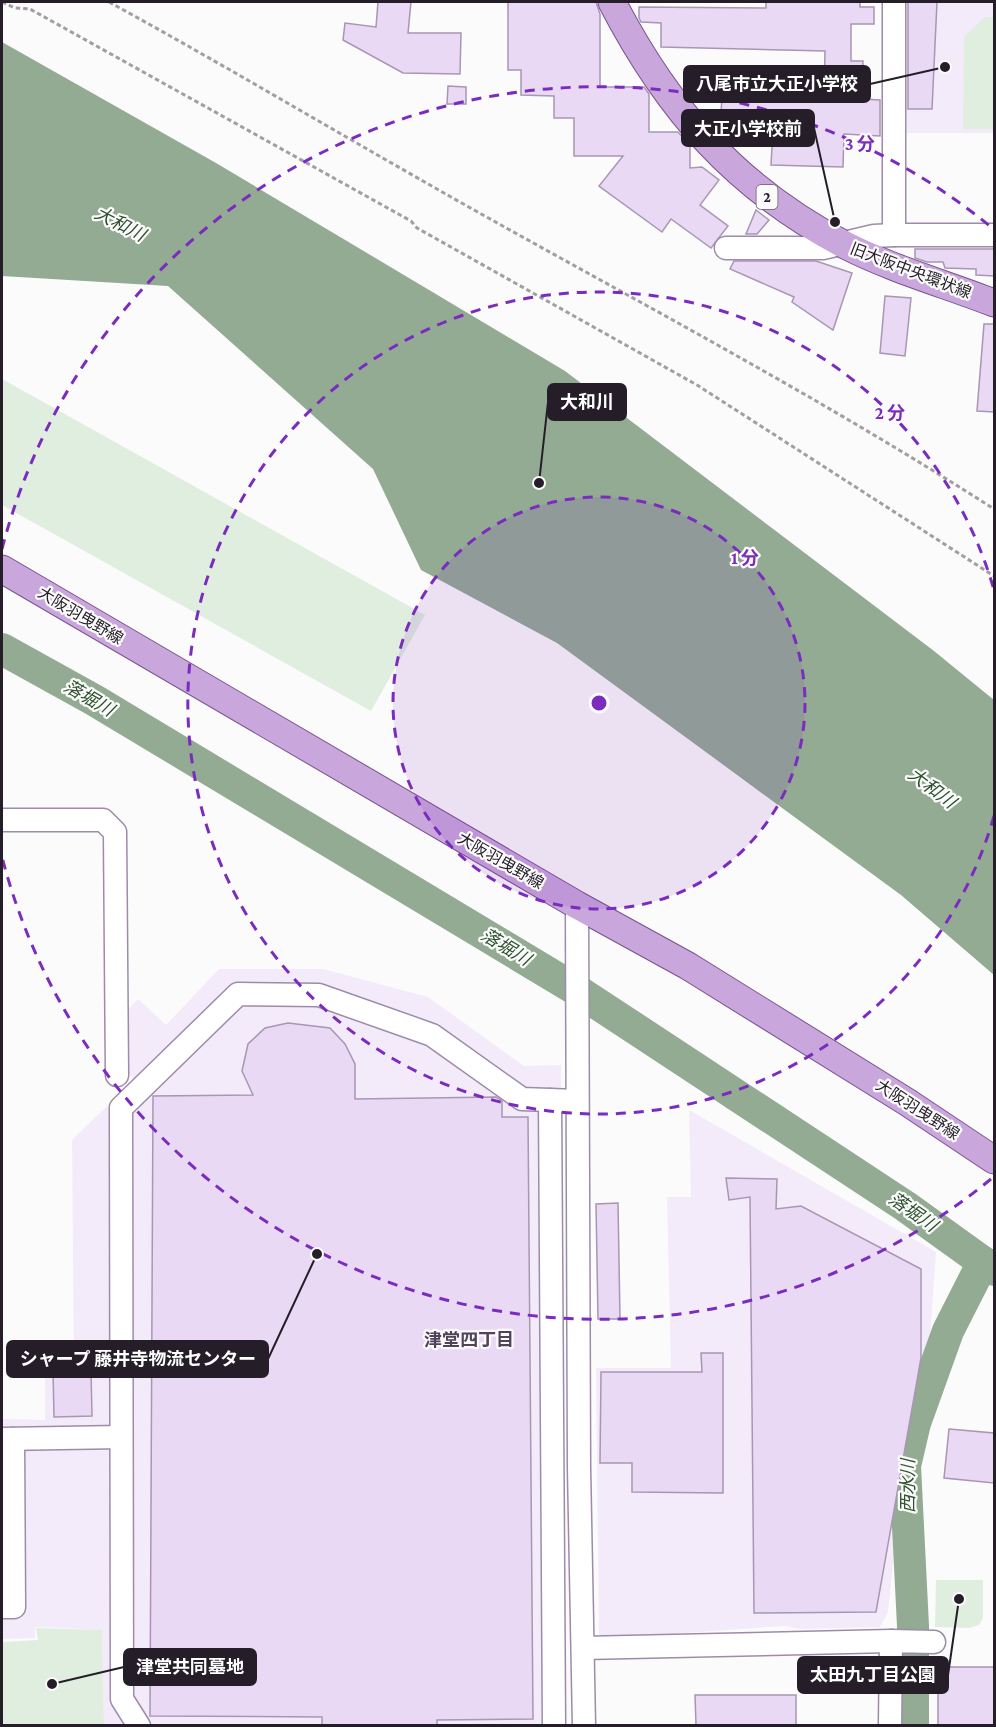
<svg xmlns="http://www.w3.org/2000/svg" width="996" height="1727" font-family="'Crimson Pro','Noto Sans JP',serif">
<rect width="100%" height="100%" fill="#fbfbfb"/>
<g fill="#f4ebfa">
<path d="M898 2H994V133H895Z"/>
<path d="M219 969H323L428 997 524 1066 561 1065 563 1725H104L102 1630 35 1627V1638L2 1639V1388L3 1419 45 1420V1369L74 1367 72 1140 134 1080 125 1069 123 1015 138 999 166 1025Z"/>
<path d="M689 1110 936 1252 929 1351 903 1467 888 1612 880 1627 800 1629 785 1626 599 1639 596 1368H671L667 1197H691Z"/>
</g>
<g fill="#dfeedf">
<path d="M985 17H994V129H963L964 37Z"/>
<path d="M2 379 425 615 371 711 2 505Z"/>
<path d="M936 1580H983V1618L979 1625 969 1628 935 1627Z"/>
<path d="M36 1628 102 1630 104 1725H2V1642L38 1640Z"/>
</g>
<path fill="#93aa93" d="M2 42 216 163 565 371 934 651 994 700V975L901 895 557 643 421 570 373 469 168 286 2 276Z"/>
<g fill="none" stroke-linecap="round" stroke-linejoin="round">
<g stroke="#93aa93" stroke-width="32">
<path d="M2 649 94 700 575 989 905 1206 994 1270"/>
<path d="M913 1726V1626L905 1466 915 1423 948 1331 983 1262"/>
</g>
</g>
<g fill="#e9d9f4" stroke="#a896b3" stroke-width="1.5">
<path d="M378 2H411L408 33H461L460 74 403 73 343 40 345 23 376 27Z"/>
<path d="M508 2H596L600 14V87H644L649 94V132H678L690 145V168L702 167 719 180 700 205 728 226 711 248 671 219 662 232 599 186 623 156H574V118H554V96L521 95V70H508Z"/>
<path d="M766 2H860V7H874V24H851V61H863L862 99 880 100V136L844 134 843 167 771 165 773 128 720 126 722 98 813 102V98H824L825 51 661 47V23L641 22 639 18V7L766 8Z"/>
<path d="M908 2H937L932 109H908Z"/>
<path d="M448 86 466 87V104H447Z"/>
<path d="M756 210 769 220 757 234H746Z"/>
<path d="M915 249H994V276L976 275V269L945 268 943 262H927L915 258Z"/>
<path d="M734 261H816L852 273 833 330 792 302 794 297 730 269Z"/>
<path d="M885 296 911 298 905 356 880 353Z"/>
<path d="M984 324H994V412L977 411Z"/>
<path d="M288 1023 330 1028 345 1044 355 1064V1099L496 1097 502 1101V1117H528L533 1719 437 1720V1725H322V1717L150 1716 153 1096 253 1095 242 1071 248 1044 265 1028Z"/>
<path d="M726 1178 777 1179 776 1209 801 1206 921 1269V1358L876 1612 754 1613 750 1197 729 1200Z"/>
<path d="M618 1203 620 1319H598L596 1204Z"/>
<path d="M701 1353H723V1493L632 1492V1463H600L601 1372H702Z"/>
<path d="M91 1370 92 1416 54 1417 53 1371Z"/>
<path d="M949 1429 994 1433V1483L944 1478Z"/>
<rect x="938" y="1667" width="56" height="58"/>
<path d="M695 1695H796V1725H696Z"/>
</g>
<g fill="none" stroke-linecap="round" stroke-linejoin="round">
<defs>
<g id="minor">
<path d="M894 2V235"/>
<path d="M726 248H823L874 236 894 235H994"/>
<path d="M2 820H103L115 832 117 1075"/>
<path d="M577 905 579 1467 584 1726"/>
<path d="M550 1100 554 1726"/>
<path d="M2 1439 121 1437"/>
<path d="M2 1607H14L13 1439"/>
<path d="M583 1648 891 1641"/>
<path d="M139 1726 122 1699 121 1108 238 994 319 995 432 1035 522 1099 577 1101"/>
<path d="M890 1726 891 1641 934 1642"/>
</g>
<g id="major">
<path d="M612 2C668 110 736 188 845 245 892 269 945 284 994 303"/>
<path d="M2 569 577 905 688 966 907 1102 994 1160"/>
</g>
</defs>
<use href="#minor" stroke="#9d8ca9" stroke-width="25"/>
<use href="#major" stroke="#78518f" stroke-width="29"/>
<g stroke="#a29fa3" stroke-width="3" stroke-dasharray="4.5 3" stroke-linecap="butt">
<path d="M2 2 15 8 30 9 411 221 417 228 697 385 994 576"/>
<path d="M109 2C235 71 358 145 483 215 655 311 829 403 994 509"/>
</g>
<use href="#minor" stroke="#fff" stroke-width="22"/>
<use href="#major" stroke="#c9a7dd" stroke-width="27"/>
</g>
<circle cx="599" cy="703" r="206" fill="#7b2cbf" fill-opacity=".12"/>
<g fill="none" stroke="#7b2cbf" stroke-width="3" stroke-dasharray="10 8">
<circle cx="599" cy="703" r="206"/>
<path d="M994 816A411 411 0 1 1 994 590"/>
<path d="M991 1179A617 617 0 0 1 2 857M2 549A617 617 0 0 1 991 227"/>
</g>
<g text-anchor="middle" stroke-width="4.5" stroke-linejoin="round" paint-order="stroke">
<rect fill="#fbfbfb" stroke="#656068" stroke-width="1.5" x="756.5" y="185" width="21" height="24" rx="4.5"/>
<g font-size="15" font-weight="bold" fill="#251e29">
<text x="767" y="202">2</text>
</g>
<g font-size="16" fill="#251e29" stroke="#fbfbfb">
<text transform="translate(911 270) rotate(21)" y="6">旧大阪中央環状線</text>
<text transform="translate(81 615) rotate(31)" y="6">大阪羽曳野線</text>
<text transform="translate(501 860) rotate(30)" y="6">大阪羽曳野線</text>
<text transform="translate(918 1109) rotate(33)" y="6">大阪羽曳野線</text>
</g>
<g font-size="18" font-style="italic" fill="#2e522f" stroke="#fbfbfb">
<text transform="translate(120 224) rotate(27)" y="6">大和川</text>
<text transform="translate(89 698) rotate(30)" y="6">落堀川</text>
<text transform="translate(932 788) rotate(37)" y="6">大和川</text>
<text transform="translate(506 947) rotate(31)" y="6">落堀川</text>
<text transform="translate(913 1212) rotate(35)" y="6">落堀川</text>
<text transform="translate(908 1486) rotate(-90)" y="6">西水川</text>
</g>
<g font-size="18" font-weight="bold" fill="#52435c" stroke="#fbfbfb">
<text x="469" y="1346">津堂四丁目</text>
</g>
</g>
<circle cx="599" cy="703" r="9" fill="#7b2cbf" stroke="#fbfbfb" stroke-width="3"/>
<g font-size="18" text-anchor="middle" font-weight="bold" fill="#7b2cbf" stroke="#fbfbfb" stroke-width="4.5" stroke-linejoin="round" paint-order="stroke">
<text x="860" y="150">3 分</text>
<text x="890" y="419">2 分</text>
<text x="745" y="564">1 分</text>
</g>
<path fill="none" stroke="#251e29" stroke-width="2" d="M945 67L870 84M835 222L814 128M539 483L548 402M317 1254L268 1359M52 1684L124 1667M959 1599L948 1675"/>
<g fill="#251e29" stroke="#fbfbfb" stroke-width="2">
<circle cx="945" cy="67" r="6"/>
<circle cx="835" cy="222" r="6"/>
<circle cx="539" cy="483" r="6"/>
<circle cx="317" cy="1254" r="6"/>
<circle cx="52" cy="1684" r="6"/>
<circle cx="959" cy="1599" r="6"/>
</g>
<g fill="#251e29" stroke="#251e29" stroke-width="2">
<rect x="684" y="66" width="186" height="36" rx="6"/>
<rect x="682" y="110" width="132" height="36" rx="6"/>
<rect x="548" y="384" width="78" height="36" rx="6"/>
<rect x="7" y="1341" width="261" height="36" rx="6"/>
<rect x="124" y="1649" width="132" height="36" rx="6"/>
<rect x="798" y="1657" width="150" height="36" rx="6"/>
</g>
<g font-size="18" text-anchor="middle" font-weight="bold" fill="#fff">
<text x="777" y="90">八尾市立大正小学校</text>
<text x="748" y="135">大正小学校前</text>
<text x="587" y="408">大和川</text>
<text x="138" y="1365">シャープ 藤井寺物流センター</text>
<text x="190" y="1673">津堂共同墓地</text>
<text x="873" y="1681">太田九丁目公園</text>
</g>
<rect width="996" height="1727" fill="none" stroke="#251e29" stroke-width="6"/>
</svg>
